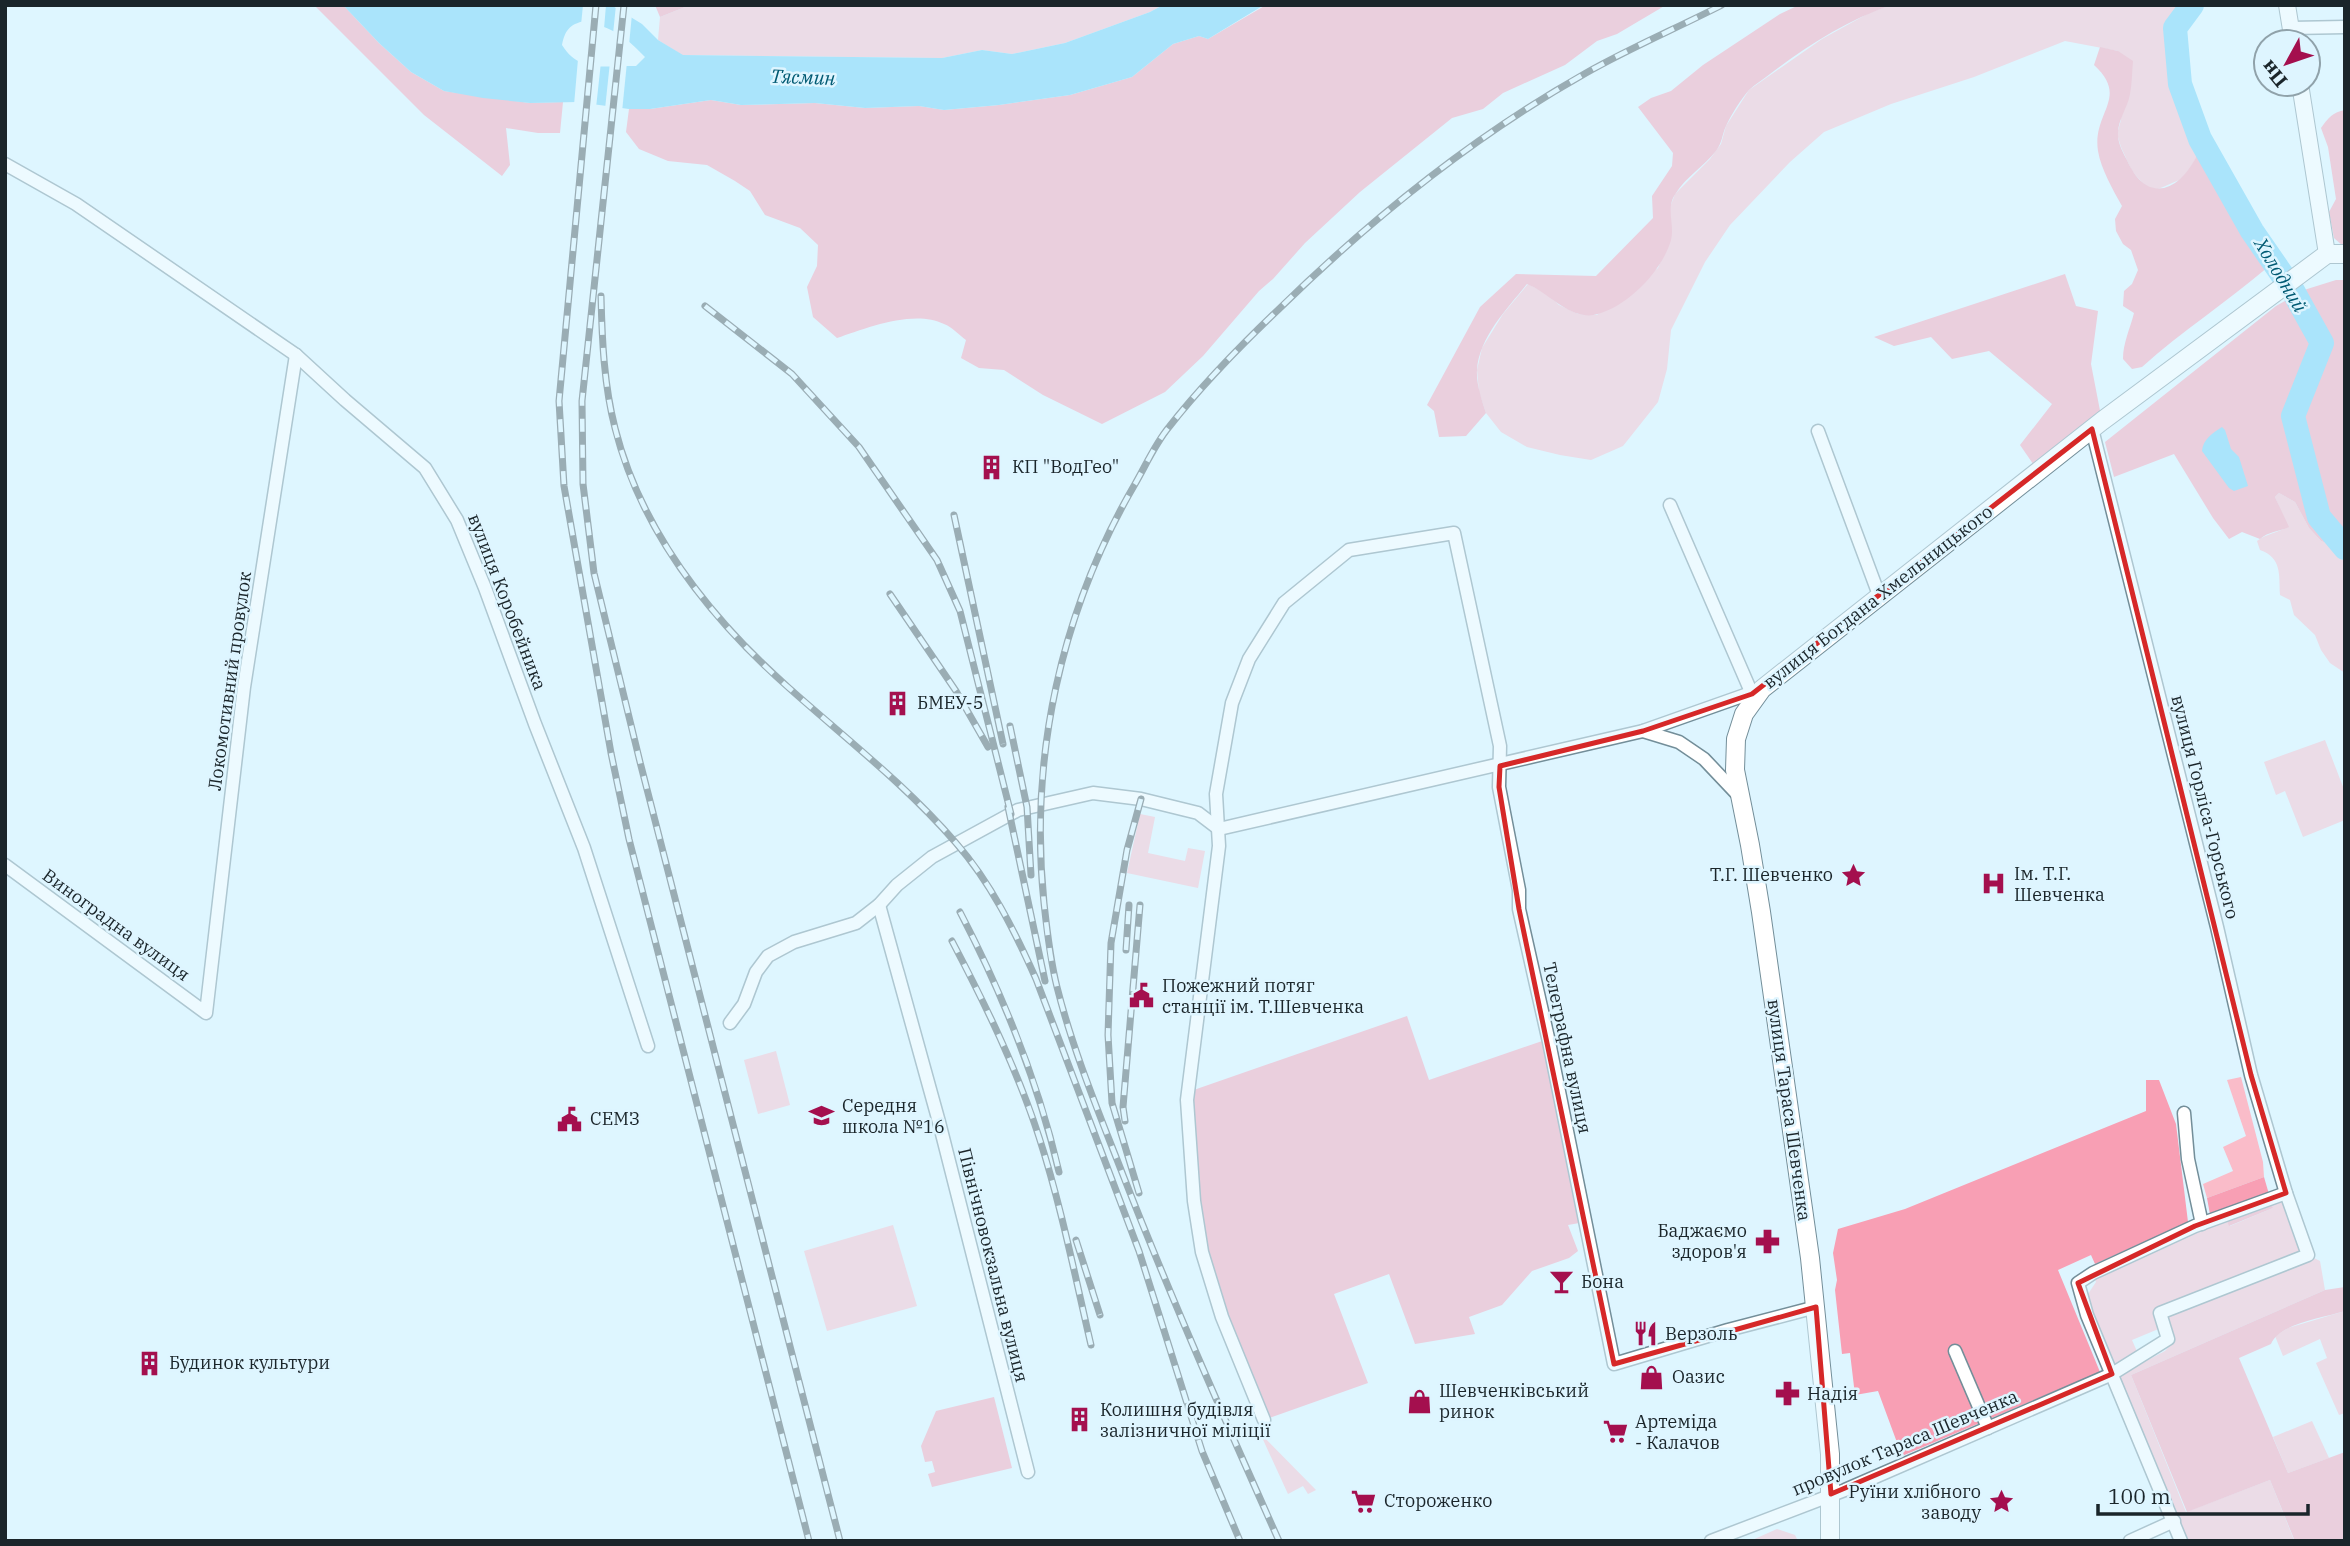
<svg xmlns="http://www.w3.org/2000/svg" width="2350" height="1546" font-family="'IBM Plex Serif',serif">
<rect width="100%" height="100%" fill="#def5ff"/>
<g fill="#fabcc9" fill-rule="evenodd">
<path d="M690 5H1163L1150 12 1065 43 1012 54 982 50 942 58 682 55 658 40 660 17Z"/>
<path d="M1891 5H2186L2171 29 2174 69 2198 153 2190 171 2179 180 2163 187 2155 190 2147 188 2132 171 2121 147 2117 134 2121 120 2118 51 2065 41 1974 77 1891 104 1824 132 1790 162 1730 225 1705 262 1671 330 1667 369 1658 402 1623 446 1591 460 1560 455 1527 447 1501 432 1486 413 1479 392 1477 370 1482 348 1503 314 1528 284 1546 293 1559 305 1578 314 1597 315 1658 268 1671 238 1669 210 1675 194 1710 159 1721 144 1726 126 1749 90 1822 39 1869 13Z"/>
<path d="M2279 493 2295 502 2309 528 2321 541 2329 544 2345 561V673L2330 663 2321 650 2315 635 2294 615 2290 600 2280 595C2279 574 2282 558 2260 550L2257 541C2268 533 2277 533 2288 527L2275 497Z"/>
<path d="M2325 740 2345 792V820L2303 837 2285 791 2276 795 2264 762Z"/>
<path d="M1140 814 1155 817 1148 853 1185 861 1188 848 1205 851 1198 888 1127 873Z"/>
<path d="M776 1051 790 1105 758 1114 744 1060Z"/>
<path d="M2241 1077 2263 1162 2264 1177 2207 1198 2203 1184 2233 1171 2223 1147 2246 1136 2227 1080Z"/>
<path d="M2286 1193 2308 1255 2320 1261 2325 1290 2131 1375 2186 1512 2270 1480 2294 1540 2181 1541 2089 1308 2088 1294 2096 1282 2093 1273 2225 1215 2230 1226 2273 1208 2270 1199ZM2168 1325 2173 1342 2165 1351 2142 1363 2132 1340Z"/>
<path d="M893 1225 917 1306 827 1331 804 1251Z"/>
<path d="M2345 1311V1413L2339 1415 2316 1363 2327 1358 2320 1339 2283 1356 2275 1336 2288 1328Z"/>
<path d="M2312 1421 2329 1458 2288 1473 2273 1437Z"/>
<path d="M1260 1433 1316 1490 1308 1494 1303 1486 1288 1494Z"/>
<path d="M1777 1529 1795 1535 1798 1541H1750Z"/>
</g>
<g fill="#f89fb4">
<path d="M314 5H343L379 43 411 72 444 91 530 103 563 102 560 133H538L506 128 510 165 502 176 424 115Z"/>
<path d="M655 5H690L660 17Z"/>
<path d="M1266 5H1666L1617 34 1597 41 1565 65 1503 93 1483 109 1452 118 1360 192 1305 243 1273 279 1259 291 1203 356 1165 392 1102 424 1043 395 1004 370 979 368 961 358 966 340C959 335 952 327 944 324 914 309 866 328 837 338L813 317 807 287 817 266 818 245 800 228 765 215 750 191 735 181 707 165 668 161 639 149 626 132 629 109H650L711 100 741 105 815 103 865 108 919 106 944 110 999 105 1070 95 1132 77 1173 44 1199 36 1208 39Z"/>
<path d="M1799 5H1891C1848 20 1806 46 1770 74 1764 79 1755 84 1749 90 1741 99 1731 115 1726 126 1722 135 1722 143 1716 151 1704 166 1686 177 1676 193 1665 208 1675 224 1671 240 1662 271 1629 305 1598 314 1571 322 1550 293 1527 284 1508 308 1479 337 1477 370 1476 384 1482 400 1486 413L1466 436 1439 437 1434 411 1427 405 1480 307 1516 274 1596 276 1653 218 1652 196 1672 166 1673 153 1638 107 1651 98 1671 91 1703 65 1780 14Z"/>
<path d="M2100 47 2118 51 2133 61C2132 72 2132 83 2130 94 2128 107 2117 121 2118 135 2118 143 2123 153 2127 160 2147 206 2181 191 2198 153L2211 160 2269 255 2268 267C2227 302 2182 331 2142 367L2132 369 2123 359C2123 343 2130 329 2134 313L2123 306 2124 291 2132 284 2138 270 2131 250 2123 244 2116 231 2115 219 2122 206C2113 190 2101 169 2098 151 2092 112 2130 98 2094 65Z"/>
<path d="M2345 110V246H2343L2334 238 2329 212 2336 199 2328 147 2321 128C2328 118 2333 112 2345 110Z"/>
<path d="M2065 274 2076 306 2098 311 2091 364 2102 421 2038 471 2020 445 2052 404 1989 351 1952 359 1931 337 1894 346 1874 337Z"/>
<path d="M2336 280H2345V561L2329 544 2321 541 2309 528 2295 502 2279 493 2275 497 2289 527C2279 532 2269 531 2260 539L2242 532 2229 539 2213 518 2174 454 2114 477 2105 442 2276 306 2304 290Z"/>
<path d="M1407 1016 1429 1080 1548 1039 1585 1222 1568 1225 1578 1251 1569 1258 1532 1271 1502 1305 1469 1317 1475 1334 1415 1344 1389 1274 1334 1294 1368 1383 1264 1420 1202 1252 1188 1092Z"/>
<path d="M2146 1080H2159L2176 1124 2188 1222 2095 1264 2091 1255 2058 1270 2100 1372 1902 1456 1878 1391 1855 1395 1850 1353 1842 1354 1835 1290 1837 1280 1833 1253 1838 1229 1905 1209 2146 1111Z"/>
<path d="M2264 1177 2273 1208 2229 1226 2225 1215 2211 1220 2207 1198Z"/>
<path d="M2345 1287V1311C2323 1318 2280 1323 2271 1344L2239 1358 2288 1473 2345 1452V1541H2292L2294 1539 2270 1480 2187 1512 2131 1375 2325 1290Z"/>
<path d="M994 1397 1012 1468 932 1487 928 1474 935 1472 932 1461 925 1462 921 1446 936 1411Z"/>
</g>
<g fill="#6acff5" fill-rule="evenodd">
<path d="M343 5H611L642 24 658 40 683 55 942 58 982 50 1012 54 1065 43 1150 12 1163 5H1264L1208 39 1199 36 1173 44 1132 77 1070 95 999 105 944 110 919 106 865 108 815 103 741 105 711 100 650 109H629L577 102 530 103 483 98 444 91 411 72 379 43ZM585 21C613 28 625 36 645 57L636 66C606 65 580 74 562 45 565 31 569 24 585 21Z"/>
<path d="M2222 427 2225 430 2231 449 2239 457 2248 486 2234 491 2229 488 2202 451C2203 439 2213 433 2222 427Z"/>
</g>
<g fill="#def5ff">
<path d="M583 5H606L604 29 581 25Z"/>
<path d="M616 5 632 14 629 45 613 34Z"/>
<path d="M578 59 582 61 601 62 596 108 574 105Z"/>
<path d="M610 62H627L622 112 605 109Z"/>
</g>
<g fill="none" stroke-linecap="round" stroke-linejoin="round">
<path stroke="#6acff5" stroke-width="24" d="M2192 5 2175 28 2180 84 2200 139 2252 231 2292 289 2322 343 2293 416 2319 517 2345 548"/>
<defs>
<g id="minor">
<path d="M2291 28 2345 27"/>
<path d="M5 164 76 204 296 355 345 400 425 468 457 520 485 588 535 724 584 848 648 1046"/>
<path d="M1818 431 1879 595"/>
<path d="M1670 505 1752 694"/>
<path d="M1643 731 1679 742 1704 759 1739 796"/>
<path d="M5 865 206 1013 244 687 296 355"/>
<path d="M879 905 939 1122 1028 1472"/>
<path d="M730 1023 744 1004 756 972 768 956 794 942 856 923 879 905 897 885 932 857 1018 810 1093 793 1141 799 1198 813 1219 829 1643 731 1762 689"/>
<path d="M2184 1113 2188 1159 2202 1224"/>
<path d="M1955 1351 1988 1428"/>
<path d="M1264 1420 1222 1317 1202 1252 1194 1201 1187 1100 1219 846 1216 794 1232 703 1249 659 1284 603 1349 550 1454 533 1500 746 1499 787 1519 890V909L1549 1042 1614 1364 1728 1330 1816 1307"/>
<path d="M1711 1541 1845 1490 2112 1374 2168 1339 2160 1313 2308 1255 2286 1193 2251 1075 2217 927 2092 429"/>
<path d="M2130 1541 2174 1521"/>
<path d="M2181 1541 2087 1315 2078 1283 2093 1273 2195 1226 2286 1193"/>
</g>
<g id="tertiary">
<path d="M2287 5 2293 42"/>
<path d="M2300 84 2327 254"/>
</g>
<path id="secondary" d="M1830 1541V1454L1810 1258 1761 912 1750 845 1735 770 1736 739 1744 714 1762 689 2102 421 2327 254H2345"/>
</defs>
<use href="#minor" stroke="#738e99" stroke-width="15"/>
<use href="#tertiary" stroke="#738e99" stroke-width="18"/>
<use href="#secondary" stroke="#738e99" stroke-width="20"/>
<use href="#minor" stroke="#fff" stroke-width="12"/>
<use href="#tertiary" stroke="#fff" stroke-width="16"/>
<use href="#secondary" stroke="#fff" stroke-width="18"/>
<defs>
<g id="rail">
<path d="M596 5 559 401 564 486 611 753 629 839 809 1541"/>
<path d="M624 5 582 401 583 484 594 573 640 762 840 1541"/>
<path d="M601 296C602 340 604 385 615 428 641 531 710 618 789 688 845 738 906 785 956 843 991 883 1014 930 1036 979L1139 1251 1202 1451 1240 1541"/>
<path d="M705 306 792 374 859 447 937 560 960 611 1011 814"/>
<path d="M954 515 1003 744"/>
<path d="M890 594 956 691 988 747"/>
<path d="M1010 726 1027 807 1031 875"/>
<path d="M1008 807 1045 981"/>
<path d="M960 912C1003 995 1038 1081 1059 1172"/>
<path d="M952 941C985 1004 1017 1069 1039 1137 1061 1205 1075 1276 1091 1345"/>
<path d="M1126 950 1129 905"/>
<path d="M1125 1121 1123 1107 1140 905"/>
<path d="M1139 1193 1112 1103 1108 1035 1111 943 1127 850 1141 799"/>
<path d="M1076 1240 1100 1315"/>
<path d="M1279 1541C1225 1420 1171 1298 1123 1175 1099 1113 1073 1051 1057 987 1050 959 1047 931 1044 903 1029 757 1061 611 1135 484 1146 465 1155 444 1169 427 1202 385 1240 346 1279 309 1371 219 1474 136 1586 73 1630 48 1677 28 1722 5"/>
</g>
</defs>
<use href="#rail" stroke="#47545a" stroke-width="7"/>
<use href="#rail" stroke="#def5ff" stroke-width="4.5" stroke-dasharray="13" stroke-linecap="butt"/>
</g>
<path d="M0 0H2350V1546H0ZM2092 429 2251 1075 2286 1193 2195 1226 2078 1283 2112 1374 1831 1494 1816 1307 1614 1364 1519 909 1499 787 1500 766 1643 731 1752 694Z" fill="#def5ff" fill-opacity=".55" fill-rule="evenodd"/>
<path fill="none" stroke="#d62828" stroke-width="5" stroke-linejoin="round" d="M2092 429 2251 1075 2286 1193 2195 1226 2078 1283 2112 1374 1831 1494 1816 1307 1614 1364 1519 909 1499 787 1500 766 1643 731 1752 694Z"/>
<defs>
<symbol id="building-bare" viewBox="-9 -9 18 18"><path d="M-4-6H4V6H1V3H-1V6H-4ZM-2.5-4.3h1.7v1.8h-1.7ZM.8-4.3h1.7v1.8H.8ZM-2.5-1h1.7V.8h-1.7ZM.8-1h1.7V.8H.8Z" fill="#a40f4e" stroke="#def5ff" stroke-width="2.5" paint-order="stroke"/></symbol>
<symbol id="sight-bare" viewBox="-9 -9 18 18"><path d="M0-6L1.8-2.2L6-1.7L2.9 1.2L3.7 5.4L0 3.3L-3.7 5.4L-2.9 1.2L-6-1.7L-1.8-2.2Z" fill="#a40f4e" stroke="#def5ff" stroke-width="2.5" paint-order="stroke"/></symbol>
<symbol id="hospital-bare" viewBox="-9 -9 18 18"><path d="M-5-5h3v3.5h4V-5h3V5h-3V1.5h-4V5h-3Z" fill="#a40f4e" stroke="#def5ff" stroke-width="2.5" paint-order="stroke"/></symbol>
<symbol id="civic-bare" viewBox="-9 -9 18 18"><path d="M-.6-6.5H3V-4.5H.6V-3L4-1V1h2V6H-6V1h2V-1L-.6-3ZM-1.2 2.5V6h2.4V2.5Z" fill="#a40f4e" stroke="#def5ff" stroke-width="2.5" paint-order="stroke"/></symbol>
<symbol id="school-bare" viewBox="-9 -9 18 18"><path d="M0-5L7-2L0 1L-7-2ZM-4 1L0 2.5L4 1V4Q0 6-4 4Z" fill="#a40f4e" stroke="#def5ff" stroke-width="2.5" paint-order="stroke"/></symbol>
<symbol id="pharmacy-bare" viewBox="-9 -9 18 18"><path d="M-2-6h4v4h4v4h-4v4h-4v-4h-4v-4h4Z" fill="#a40f4e" stroke="#def5ff" stroke-width="2.5" paint-order="stroke"/></symbol>
<symbol id="bar-bare" viewBox="-9 -9 18 18"><path d="M-6-5H6L.8 .8V4.5H3.5V6h-7V4.5H-.8V.8Z" fill="#a40f4e" stroke="#def5ff" stroke-width="2.5" paint-order="stroke"/></symbol>
<symbol id="restaurant-bare" viewBox="-9 -9 18 18"><path d="M-5-6h1v4h1v-4h1v4h1v-4h1v5L-1.5 .5V6h-2V.5L-5-1ZM5-6V6H3V1.5H1.5Q1.5-4 5-6Z" fill="#a40f4e" stroke="#def5ff" stroke-width="2.5" paint-order="stroke"/></symbol>
<symbol id="shop-bare" viewBox="-9 -9 18 18"><path d="M-5-2.5h2.3a2.7 3.5 0 0 1 5.4 0H5L5.5 6h-11ZM-1.5-2.5h3a1.5 2.3 0 0 0-3 0Z" fill="#a40f4e" stroke="#def5ff" stroke-width="2.5" paint-order="stroke"/></symbol>
<symbol id="supermarket-bare" viewBox="-9 -9 18 18"><path d="M-6-5.5h2.5l.6 2H6L4.5 2H-2.5L-4.4-4H-6ZM-1.5 3.2a1.3 1.3 0 1 0 .1 0ZM3 3.2a1.3 1.3 0 1 0 .1 0Z" fill="#a40f4e" stroke="#def5ff" stroke-width="2.5" paint-order="stroke"/></symbol>
</defs>
<g fill-rule="evenodd">
<use href="#building-bare" x="974" y="450" width="35" height="35"/>
<use href="#building-bare" x="880" y="686" width="35" height="35"/>
<use href="#sight-bare" x="1836" y="858" width="35" height="35"/>
<use href="#hospital-bare" x="1976" y="866" width="35" height="35"/>
<use href="#civic-bare" x="1124" y="978" width="35" height="35"/>
<use href="#school-bare" x="804" y="1098" width="35" height="35"/>
<use href="#civic-bare" x="552" y="1102" width="35" height="35"/>
<use href="#pharmacy-bare" x="1750" y="1224" width="35" height="35"/>
<use href="#bar-bare" x="1544" y="1264" width="35" height="35"/>
<use href="#restaurant-bare" x="1628" y="1316" width="35" height="35"/>
<use href="#building-bare" x="132" y="1346" width="35" height="35"/>
<use href="#shop-bare" x="1634" y="1360" width="35" height="35"/>
<use href="#pharmacy-bare" x="1770" y="1376" width="35" height="35"/>
<use href="#shop-bare" x="1402" y="1384" width="35" height="35"/>
<use href="#building-bare" x="1062" y="1402" width="35" height="35"/>
<use href="#supermarket-bare" x="1598" y="1414" width="35" height="35"/>
<use href="#supermarket-bare" x="1346" y="1484" width="35" height="35"/>
<use href="#sight-bare" x="1984" y="1484" width="35" height="35"/>
</g>
<g text-anchor="middle" stroke-width="5" stroke-linejoin="round" paint-order="stroke">
<g font-size="18" fill="#1a252a" stroke="#def5ff" text-anchor="start">
<text x="1012" y="473">КП "ВодГео"</text>
<text x="917" y="709">БМЕУ-5</text>
<text x="2014" y="880">Ім. Т.Г.<tspan x="2014" dy="21">Шевченка</tspan></text>
<text x="1833" y="881" text-anchor="end">Т.Г. Шевченко</text>
<text x="1162" y="992">Пожежний потяг<tspan x="1162" dy="21">станції ім. Т.Шевченка</tspan></text>
<text x="842" y="1112">Середня<tspan x="842" dy="21">школа №16</tspan></text>
<text x="590" y="1125">СЕМЗ</text>
<text x="1747" y="1237" text-anchor="end">Баджаємо<tspan x="1747" dy="21">здоров'я</tspan></text>
<text x="1581" y="1288">Бона</text>
<text x="1665" y="1340">Верзоль</text>
<text x="169" y="1369">Будинок культури</text>
<text x="1672" y="1383">Оазис</text>
<text x="1439" y="1397">Шевченківський<tspan x="1439" dy="21">ринок</tspan></text>
<text x="1807" y="1400">Надія</text>
<text x="1100" y="1416">Колишня будівля<tspan x="1100" dy="21">залізничної міліції</tspan></text>
<text x="1635" y="1428">Артеміда<tspan x="1635" dy="21">- Калачов</tspan></text>
<text x="1981" y="1498" text-anchor="end">Руїни хлібного<tspan x="1981" dy="21">заводу</tspan></text>
<text x="1384" y="1507">Стороженко</text>
</g>
<g font-size="18" fill="#1a252a" stroke="#def5ff">
<text transform="translate(1878 597) rotate(-38)" y="6">вулиця Богдана Хмельницького</text>
<text transform="translate(507 602) rotate(69)" y="6">вулиця Коробейника</text>
<text transform="translate(230 681) rotate(-82)" y="6">Локомотивний провулок</text>
<text transform="translate(2205 807) rotate(76)" y="6">вулиця Горліса-Горського</text>
<text transform="translate(116 925) rotate(36)" y="6">Виноградна вулиця</text>
<text transform="translate(1567 1048) rotate(78)" y="6">Телеграфна вулиця</text>
<text transform="translate(1789 1110) rotate(82)" y="6">вулиця Тараса Шевченка</text>
<text transform="translate(993 1265) rotate(76)" y="6">Північновокзальна вулиця</text>
<text transform="translate(1905 1443) rotate(-23)" y="6">провулок Тараса Шевченка</text>
</g>
<g font-size="19" font-style="italic" fill="#005a73" stroke="#def5ff">
<text transform="translate(803 77) rotate(2)" y="7">Тясмин</text>
<text transform="translate(2281 275) rotate(59)" y="7">Холодний</text>
</g>
</g>
<rect width="2350" height="1546" fill="none" stroke="#1a252a" stroke-width="14"/>
<g transform="translate(2287 63) rotate(230)"><circle r="33" fill="#def5ff" stroke="#90a2aa" stroke-width="2"/>
<path d="M0-5L12 26L0 18L-12 26Z" fill="#a40f4e"/>
<text y="-10" font-size="19" font-weight="bold" text-anchor="middle" fill="#1a252a">Пн</text>
</g>
<path d="M2098 1504v10h210v-10" fill="none" stroke="#1a252a" stroke-width="3.5"/>
<text x="2108" y="1504" font-size="21" fill="#1a252a" stroke="#def5ff" stroke-width="5" paint-order="stroke">100 m</text>
</svg>
